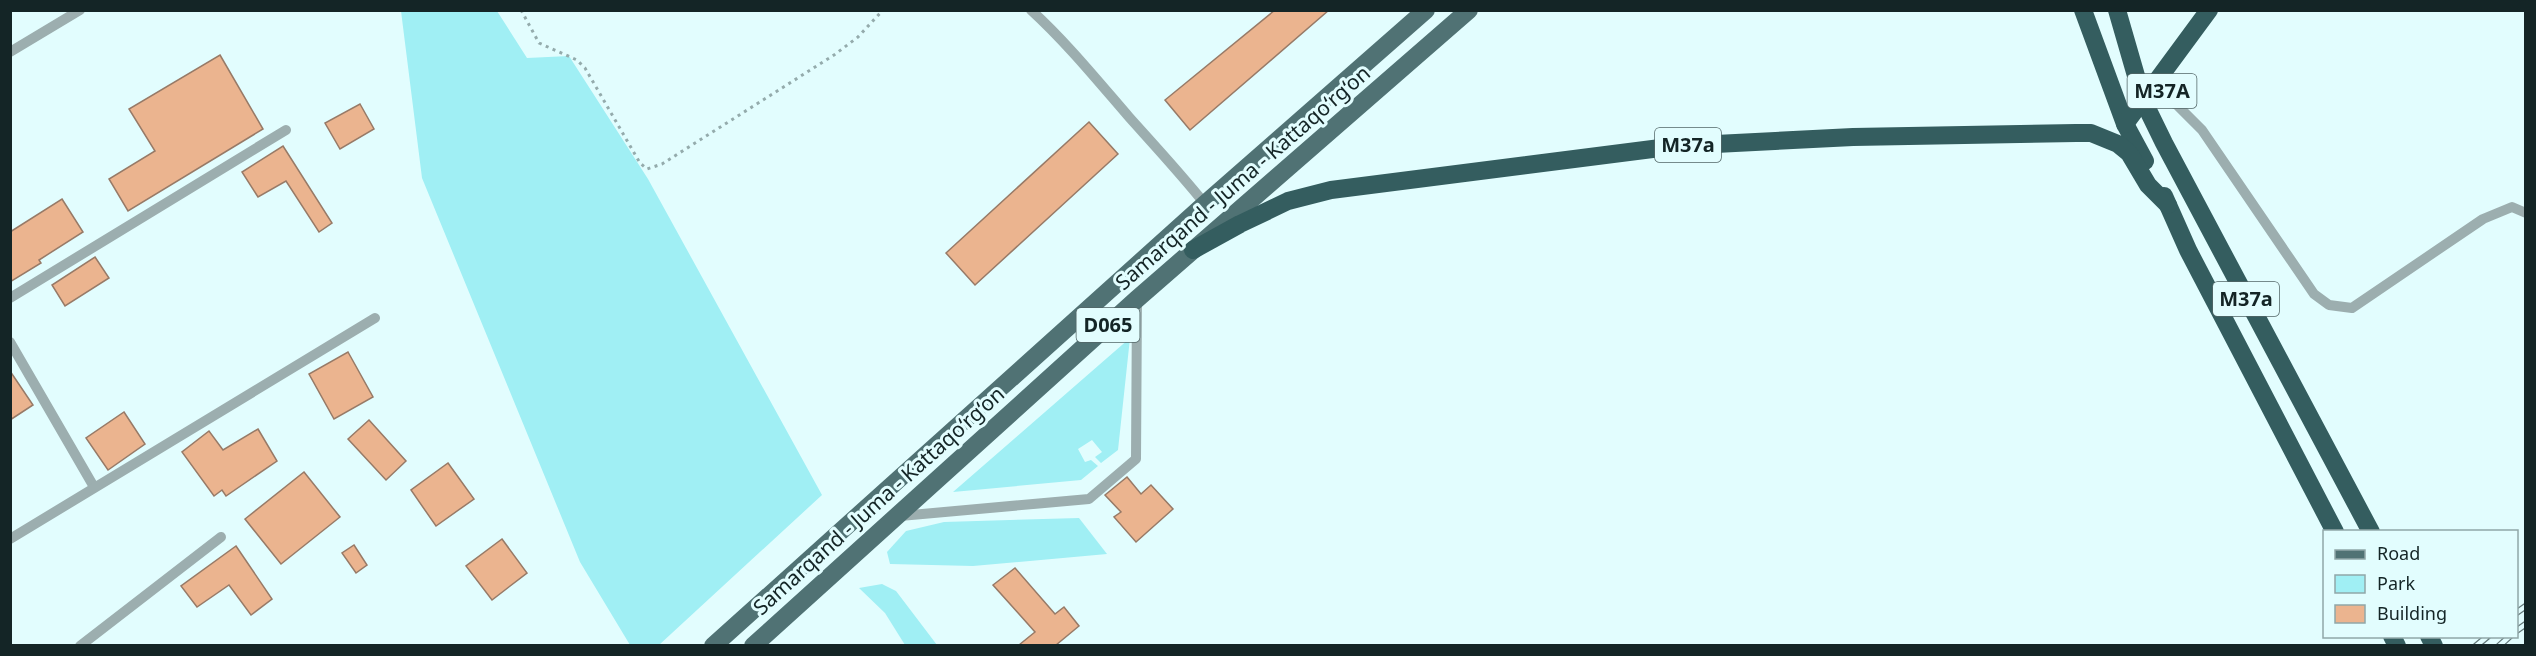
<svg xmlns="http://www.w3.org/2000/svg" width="2536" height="656" font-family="'Noto Sans',sans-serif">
<rect width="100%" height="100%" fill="#e2fdfe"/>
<g fill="#a0eff4">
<path d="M401 11H497L527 58 569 56 648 179 822 495 659 645H630L580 562 422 178Z"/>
<path d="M1130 338 1118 450 1101 463 1095 457 1102 452 1092 440 1078 449 1085 462 1091 460 1098 466 1081 480 953 492Z"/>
<path d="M1079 518 1107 554 973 566 890 564 887 552 906 531 944 522Z"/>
<path d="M882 584 896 591 937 645H905L885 613 859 588Z"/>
</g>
<g fill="#ebb48f" stroke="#977a67" stroke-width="1.5">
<path d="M1275 10H1329L1190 130 1165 100Z"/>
<path d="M220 55 263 129 128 211 109 179 155 151 129 109Z"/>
<path d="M360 104 374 129 340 149 325 123Z"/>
<path d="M1089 122 1118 154 975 285 946 253Z"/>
<path d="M283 146 332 223 319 232 286 181 258 197 242 172Z"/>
<path d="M62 199 83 232 39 260 41 263 10 282V232Z"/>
<path d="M95 257 109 278 65 306 52 285Z"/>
<path d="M348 352 373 397 334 419 309 374Z"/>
<path d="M10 371 33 405 10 420Z"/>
<path d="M124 412 145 444 108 470 86 438Z"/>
<path d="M369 420 406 461 386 480 348 439Z"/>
<path d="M258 429 277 461 226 496 222 490 214 496 182 452 209 431 223 450Z"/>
<path d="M448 463 474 499 436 526 411 490Z"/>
<path d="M304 472 340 517 281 564 245 519Z"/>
<path d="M1127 477 1141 494 1151 485 1173 509 1136 542 1114 517 1121 512 1105 495Z"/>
<path d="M502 539 527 573 492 600 466 566Z"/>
<path d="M354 545 367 565 356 573 342 553Z"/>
<path d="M236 546 272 599 251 615 229 585 197 607 181 586Z"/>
<path d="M1015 568 1055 614 1064 607 1079 626 1056 645H1019L1035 632 993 585Z"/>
</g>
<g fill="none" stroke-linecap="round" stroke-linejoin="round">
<path stroke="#94abac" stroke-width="3" stroke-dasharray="3 4.5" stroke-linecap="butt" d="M521 10 539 43 577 60 585 68 640 163 647 169 662 164 834 55 858 37 883 10"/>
<g stroke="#9caeaf" stroke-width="10">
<path d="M1031 10C1067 43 1097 80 1129 117 1155 146 1181 174 1205 204"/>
<path d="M10 52 80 10"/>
<path d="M2160 98 2177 105 2202 130 2314 294 2329 305 2352 308 2483 219 2512 207 2526 213"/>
<path d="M10 298 286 130"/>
<path d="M10 342 94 487"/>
<path d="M900 516 1089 499 1136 459 1137 299"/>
<path d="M10 539 375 318"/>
<path d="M80 646 221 537"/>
</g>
<g stroke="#507274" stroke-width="18">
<path d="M713 646 1205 204 1426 10"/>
<path d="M753 646 1137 299 1469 10"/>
</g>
<g stroke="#345d5f" stroke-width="18">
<path d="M2083 10 2125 124 2145 161"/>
<path d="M2117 10 2143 100 2164 143 2371 532"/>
<path d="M2125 124 2209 10"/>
<path d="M2164 196 2188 250 2335 532"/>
<path d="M1193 250 1240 224 1288 201 1331 190 1676 146 1853 137 2076 133H2091L2118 144 2129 153 2148 185 2168 205"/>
<path d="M2392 636 2397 646"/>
<path d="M2429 636 2434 646"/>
</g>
<defs>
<g id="rail">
<path d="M2516 613 2526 606"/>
<path d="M2516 631 2526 624"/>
<path d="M2476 646 2488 636"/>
<path d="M2499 646 2510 636"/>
</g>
</defs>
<use href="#rail" stroke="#637879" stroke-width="7"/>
<use href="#rail" stroke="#e2fdfe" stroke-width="4.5" stroke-dasharray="14" stroke-linecap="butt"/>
</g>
<g text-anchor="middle" stroke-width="6" stroke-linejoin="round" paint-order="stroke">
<g fill="#e2fdfe" stroke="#526667" stroke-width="1.5">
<rect x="2127.5" y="74" width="69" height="34" rx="4.5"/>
<rect x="1655" y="128" width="66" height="34" rx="4.5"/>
<rect x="2213" y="282" width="66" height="34" rx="4.5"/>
<rect x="1076.5" y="308" width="63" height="34" rx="4.5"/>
</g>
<g font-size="20" font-weight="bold" fill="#142526">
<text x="2162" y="98">M37A</text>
<text x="1688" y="152">M37a</text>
<text x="2246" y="306">M37a</text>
<text x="1108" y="332">D065</text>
</g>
<g font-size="21" fill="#142526" stroke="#e2fdfe">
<text transform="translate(1243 178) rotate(-41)" y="7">Samarqand - Juma - Kattaqo‘rg‘on</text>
<text transform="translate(879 501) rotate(-42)" y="7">Samarqand - Juma - Kattaqo‘rg‘on</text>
</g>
</g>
<rect width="2536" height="656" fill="none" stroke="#142526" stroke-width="24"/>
<rect x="2323" y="530" width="195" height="108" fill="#e2fdfe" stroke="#90a7a8" stroke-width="1.5"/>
<rect x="2335" y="550" width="30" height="9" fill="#507274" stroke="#90a7a8" stroke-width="1.5"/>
<text x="2377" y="560" font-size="18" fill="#142526">Road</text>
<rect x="2335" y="575" width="30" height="18" fill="#a0eff4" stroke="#90a7a8" stroke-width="1.5"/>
<text x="2377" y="590" font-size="18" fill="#142526">Park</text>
<rect x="2335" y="605" width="30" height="18" fill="#ebb48f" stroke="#90a7a8" stroke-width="1.5"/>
<text x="2377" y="620" font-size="18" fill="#142526">Building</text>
</svg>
